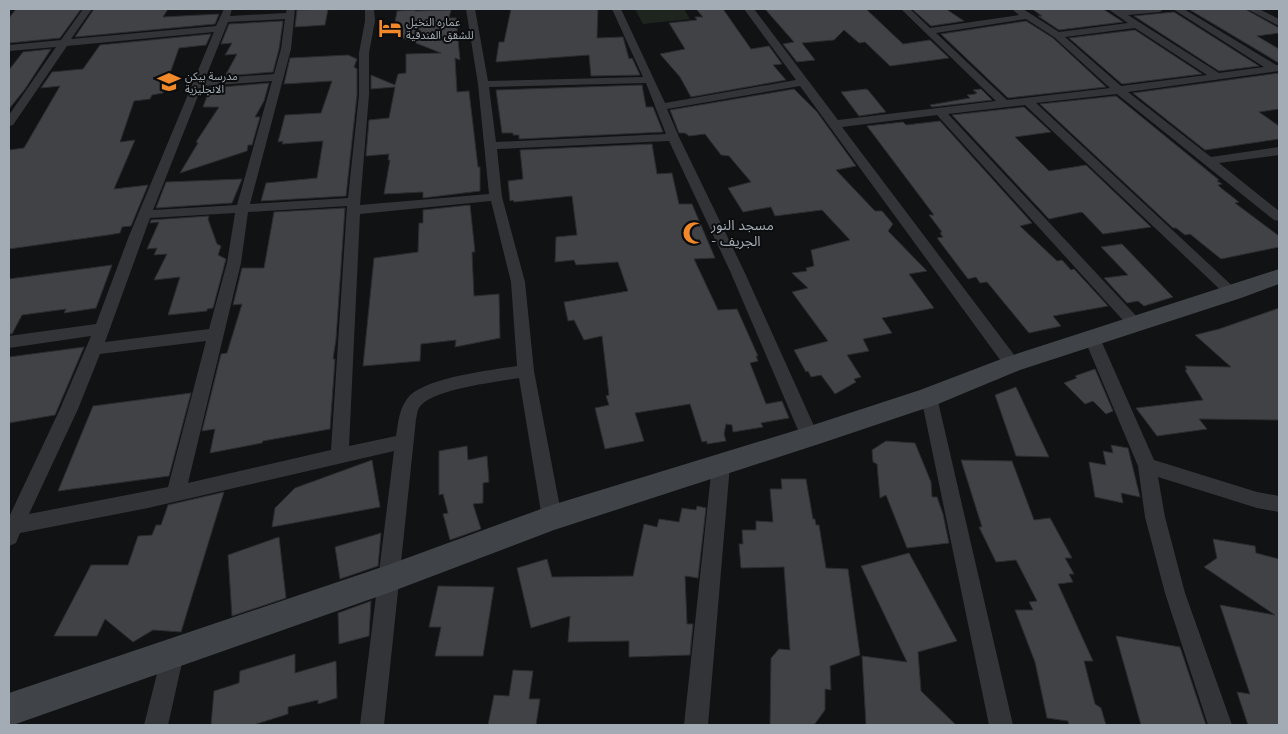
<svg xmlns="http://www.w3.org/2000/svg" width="1288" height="734" font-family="Montserrat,'Noto Sans Arabic',sans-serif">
<rect width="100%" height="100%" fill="#111213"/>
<path fill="#1e251e" d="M635 9H684L690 19 643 24Z"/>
<g fill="#404246" stroke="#2b2c2f">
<path d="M16 9H81L60 38 9 43V18Z"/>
<path d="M94 9H168L163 17 219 14 215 24 75 37Z"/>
<path d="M328 9 325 25 295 27 297 10Z"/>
<path d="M511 9H598L597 38 623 37 629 59 632 58 640 75 591 76 589 55 496 62 499 42H504Z"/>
<path d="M696 9H723L751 49 769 46 782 64 773 65 786 80 691 97 680 77 660 54 685 49 669 23 697 20 695 17H703Z"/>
<path d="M765 9H866L903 44 930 40 949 58 890 66 865 42 859 43 844 30 834 40 802 43 815 60 797 62 783 44 794 42Z"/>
<path d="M912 9H946L964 21 931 26Z"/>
<path d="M1032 9H1103L1123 22 1059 30 1038 16H1042Z"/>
<path d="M1207 9H1245L1279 28V33L1257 36 1279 49V63L1190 10Z"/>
<path d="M415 10V11L451 10 449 18H456L460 60 455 58 457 92 469 91 478 167H480V191L423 198V192L384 194 390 160H388L389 154 366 156 369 120 389 118 395 87 371 89V75L395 85 398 74 406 73V54L441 53 393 34 397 11Z"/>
<path d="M1174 12 1259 66 1219 71 1134 16Z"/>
<path d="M283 21 279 49 273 72 225 76 237 54 225 55 232 43 221 44 229 24Z"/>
<path d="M1026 21 1053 38 1106 87 1008 98 941 34Z"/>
<path d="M1135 30 1202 74 1122 84 1069 38Z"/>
<path d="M211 34 206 45 179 48 163 93 152 95 150 99 134 101 120 142 135 140 114 189 148 185 131 226 122 227 120 233 108 235 9 249V150L24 148 60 86 41 88 52 72 83 69 100 45Z"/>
<path d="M51 49 25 89 9 109V70L23 52Z"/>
<path d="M348 55 357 59 354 67 357 69V95L346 196 261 201 266 183 317 178 323 141 282 144 283 141 278 142 285 115 321 113 332 81 284 84 290 58Z"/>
<path d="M1279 73V109L1259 112 1279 126V139L1232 146 1205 150 1133 93Z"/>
<path d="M269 83 264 101 255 117H260L252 145H248L247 151 180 173 198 143 196 142 219 107H203L210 88Z"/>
<path d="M642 85 646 107H653L663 132 519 139V135H513V133H502L496 90Z"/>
<path d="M794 89 817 112 856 166 836 170 875 211H882L893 224 888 231 927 271 909 274 934 308 882 318 892 333 863 339 869 351 847 355 861 377 854 379 856 382 835 394 821 375 811 377 808 371 806 372 794 350 828 341 792 292 808 288 792 273 807 271 806 268 814 266 811 250 850 240 822 210 775 216 771 207 743 212 728 188 751 182 729 156 721 155 705 134 689 136 685 133H679L670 110Z"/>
<path d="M866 89 868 90 886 112 859 116 841 92Z"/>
<path d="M981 89 992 100 932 107 930 105 970 98 967 95 975 94 977 93 973 90Z"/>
<path d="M1116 96 1219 180 1217 181 1222 184 1218 185 1221 188 1239 202 1235 203 1279 236V247L1221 259 1190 234 1185 235 1176 228H1173L1040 104Z"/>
<path d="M1024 107 1051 132 1015 137 1049 171 1086 165 1151 227 1103 234 1082 212 1049 219 952 115Z"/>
<path d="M940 121 1032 223 1020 226 1057 261 1062 260 1071 270 1074 269 1108 306 1053 316 1061 326 1029 333 987 282 980 283 976 277 968 279 937 238 943 237 940 233 942 232 929 215H934L867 126 903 122 906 125Z"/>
<path d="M652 144 657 174 672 173 679 204H692L715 258 694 259 718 310 737 309 758 356H756L758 361 750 363 766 404 782 401 789 418 761 423 763 427 733 432 732 425 726 424 724 434 726 441 707 444V441L702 442 690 404 635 413 644 441 605 449 595 408 609 405 606 396 609 395 602 336 584 340 574 320 568 321 564 302 628 291 618 262 576 265 574 260 555 262 556 237 577 235 572 196 514 202 513 200 510 201 508 181 523 179 520 150Z"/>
<path d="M242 179 232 203 156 208 166 182Z"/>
<path d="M470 205 475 252H472L474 296 499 294 500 338 455 347 456 340 421 344 420 361 363 366 374 258 418 252 419 223H423V210Z"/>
<path d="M345 208 336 339 333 359H335L330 429 263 441 262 443 210 453 215 429 202 431 221 354 227 353 242 304 233 305 242 268H264L274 212Z"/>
<path d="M209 216 208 219 217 244 221 246 218 255 226 259 213 308 207 309V311L168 315 180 277 154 280 167 254 154 255 157 248 147 249 159 222 150 223 151 220Z"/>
<path d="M1122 244 1173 297 1144 306 1138 301 1127 303 1104 278 1128 275 1101 247Z"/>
<path d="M112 265 96 308 64 313 66 309 22 315 12 334H9V279Z"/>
<path d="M1279 308V420L1199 419 1207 429 1157 436 1136 408 1203 400 1185 370H1187L1185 366 1231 367 1195 335 1219 329Z"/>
<path d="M84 347 55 415 9 423V357Z"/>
<path d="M1095 369 1113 411 1106 414 1093 401 1085 404 1064 383 1077 378 1075 376Z"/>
<path d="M1016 387 1049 457 1016 456 995 395Z"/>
<path d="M191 393 169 476 58 491 93 406Z"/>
<path d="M886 441 915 443 931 482 932 497H937L943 514 949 543 907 548 886 495 880 498 877 464 873 462 872 450Z"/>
<path d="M1111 445 1128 448 1140 497 1121 493 1123 503 1095 497 1089 462 1106 465 1103 451 1113 453Z"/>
<path d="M467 446 468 460 487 456 489 482 483 483V503L473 504 481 529 450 540 443 514 448 513 443 494 439 495V451Z"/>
<path d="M372 460 380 507 272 527 275 508 295 488Z"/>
<path d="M961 460 1012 461 1034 520 1050 518 1072 558H1065L1074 574H1069L1073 582 1058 584 1093 661H1084L1095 704 1101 708 1106 725H1069L1068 721 1047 718 1035 662 1015 610H1033L1029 602 1037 601 1016 560 996 562 979 527H982Z"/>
<path d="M781 479H806L813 519H815L816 525H819L826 568 848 569 860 655 830 666 831 690 825 689V710L814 725H770L771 658 779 649 790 650 784 567 741 568 739 544H743L742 530H756V521L773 522 770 489H782Z"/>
<path d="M224 492 181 632 153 630 133 642 105 619 97 636H54L91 565H128L138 536 152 535 156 525H161L168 505Z"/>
<path d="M697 506 706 508 698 578 685 576 687 624H693L690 655 629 657V641L568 642 570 616 531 628 517 568 547 559 552 577 633 576 644 524 657 527 659 519 679 522 682 508 696 510Z"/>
<path d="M381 533 378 566 340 579 335 547Z"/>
<path d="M279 537 286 598 232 616 228 555Z"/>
<path d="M1213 539 1255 546 1256 553 1279 559V725H1248L1237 692 1250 694 1220 605 1275 615 1204 567 1217 558Z"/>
<path d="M909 553 957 641 918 652 921 691 956 725H866L862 656 907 662 861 566Z"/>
<path d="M438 586 494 587 483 656H435L441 627H429Z"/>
<path d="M371 601 369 636 339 644 338 613Z"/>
<path d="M1116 636 1180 647 1206 725H1141Z"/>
<path d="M295 654V673L336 661 337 698 318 704V700L288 707V714L253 725H211L214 691 239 683 240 671Z"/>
<path d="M513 670 533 671 529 699H540L536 725H488L494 695 509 696Z"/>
</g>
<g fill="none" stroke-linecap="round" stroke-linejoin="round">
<g fill="#323438" fill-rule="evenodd">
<path d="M83 9H92L71 39 216 26 224 9H232L230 16 286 13 287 9H295L291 49 250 204 348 198 359 95V53L365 21V9H374L375 21 369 53V95L360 205 489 194 478 84 466 9H475L488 81 643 77 612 9H621L665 103 796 80 744 9H754L838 120 996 101 901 9H910L930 28 1019 15 1012 9H1023L1059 32 1128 23 1108 9H1164L1160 12 1128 15 1219 73 1264 67 1173 9H1184L1276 65H1279V71L1128 92 1211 157 1279 147V155L1219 163 1279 211V221L1274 220 1117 94 1036 103 1240 293 1238 297H1228L1025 105 948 114 1140 320 1143 324 1140 328 1135 330 1130 328 937 115 842 127 1018 360 1020 364 1018 368 1012 370 1006 368 800 86 667 109 679 137 744 271 819 437 816 442 810 444 804 442 801 437 730 271 669 141 497 149 502 197 525 282 534 371 562 518 559 524 552 527 545 524 542 518 519 378C498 382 430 389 419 408 417 411 417 416 416 419L384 725H360L394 451 148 508 20 533 16 543 9 546V517L60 409 91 336 9 348V336L96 324 129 236 214 32 67 46 13 125 9 126V115L56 47 9 51V45L61 40ZM285 19 281 49 274 74 205 79 228 22ZM1026 19 1054 37 1110 88 1007 100 936 33ZM1135 28 1207 75 1121 86 1065 37ZM272 81 237 205 153 210 202 86ZM646 83 666 134 496 142 489 87ZM491 201 511 282 517 366C493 370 421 378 407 399 399 410 398 423 396 436L349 446 360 214ZM347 206 331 450 188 483 241 263 248 212ZM235 213 227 263 209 329 105 342 150 218ZM206 341 168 487 29 514 78 409 100 354Z"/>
<path d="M1247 9H1259L1279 19V26Z"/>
<path d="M1092 332 1098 334 1100 338 1154 460 1257 492 1279 496V512L1257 508 1158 477 1165 517 1185 593 1232 725H1208L1165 593 1145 517 1138 466 1084 338 1086 334Z"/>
<path d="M929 390 935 392 937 397 1013 725H989L921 397 923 392Z"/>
<path d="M721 457 727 460 730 465 708 725H684L712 465 715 460Z"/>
<path d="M173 643 181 646 184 654 168 725H144L162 654 165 646Z"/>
</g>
<path fill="#404448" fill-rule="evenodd" d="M1279 269V284L1241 298 1020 370 938 404 819 444 554 530 388 593 13 725H9V693L388 565 552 505 810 426 920 390 1004 358Z"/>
</g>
<defs>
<symbol id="hotel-bare" viewBox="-9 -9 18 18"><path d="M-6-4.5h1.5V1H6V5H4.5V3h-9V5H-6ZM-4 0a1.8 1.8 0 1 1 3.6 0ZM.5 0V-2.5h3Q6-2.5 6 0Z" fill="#f1892b" stroke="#0c0d0e" stroke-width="2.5" paint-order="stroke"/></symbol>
<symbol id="school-bare" viewBox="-9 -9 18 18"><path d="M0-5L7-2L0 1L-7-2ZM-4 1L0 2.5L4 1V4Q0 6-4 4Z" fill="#f1892b" stroke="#0c0d0e" stroke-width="2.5" paint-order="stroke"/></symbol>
<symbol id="mosque-bare" viewBox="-9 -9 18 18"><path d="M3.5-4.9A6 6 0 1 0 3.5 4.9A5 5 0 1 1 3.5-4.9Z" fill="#f1892b" stroke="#0c0d0e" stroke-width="2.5" paint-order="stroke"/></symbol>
</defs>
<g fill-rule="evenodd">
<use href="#hotel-bare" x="374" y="12" width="32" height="32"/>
<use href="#school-bare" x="153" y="66" width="32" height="32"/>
<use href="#mosque-bare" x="678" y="217" width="32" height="32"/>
</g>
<g text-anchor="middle" stroke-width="4" stroke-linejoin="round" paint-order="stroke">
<g font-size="11" fill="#a3abb4" stroke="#0c0d0e" text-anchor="start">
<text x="406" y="26">عماره النخيل<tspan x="406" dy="13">للشقق الفندقية</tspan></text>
<text x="185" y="80">مدرسة بيكن<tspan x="185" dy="13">الانجليزية</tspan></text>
</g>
<g font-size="14" fill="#a3abb4" stroke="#0c0d0e" text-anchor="start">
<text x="711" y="230">مسجد النور<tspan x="711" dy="16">- الجريف</tspan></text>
</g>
</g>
<rect width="1288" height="734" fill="none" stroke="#a3abb4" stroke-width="20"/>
</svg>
